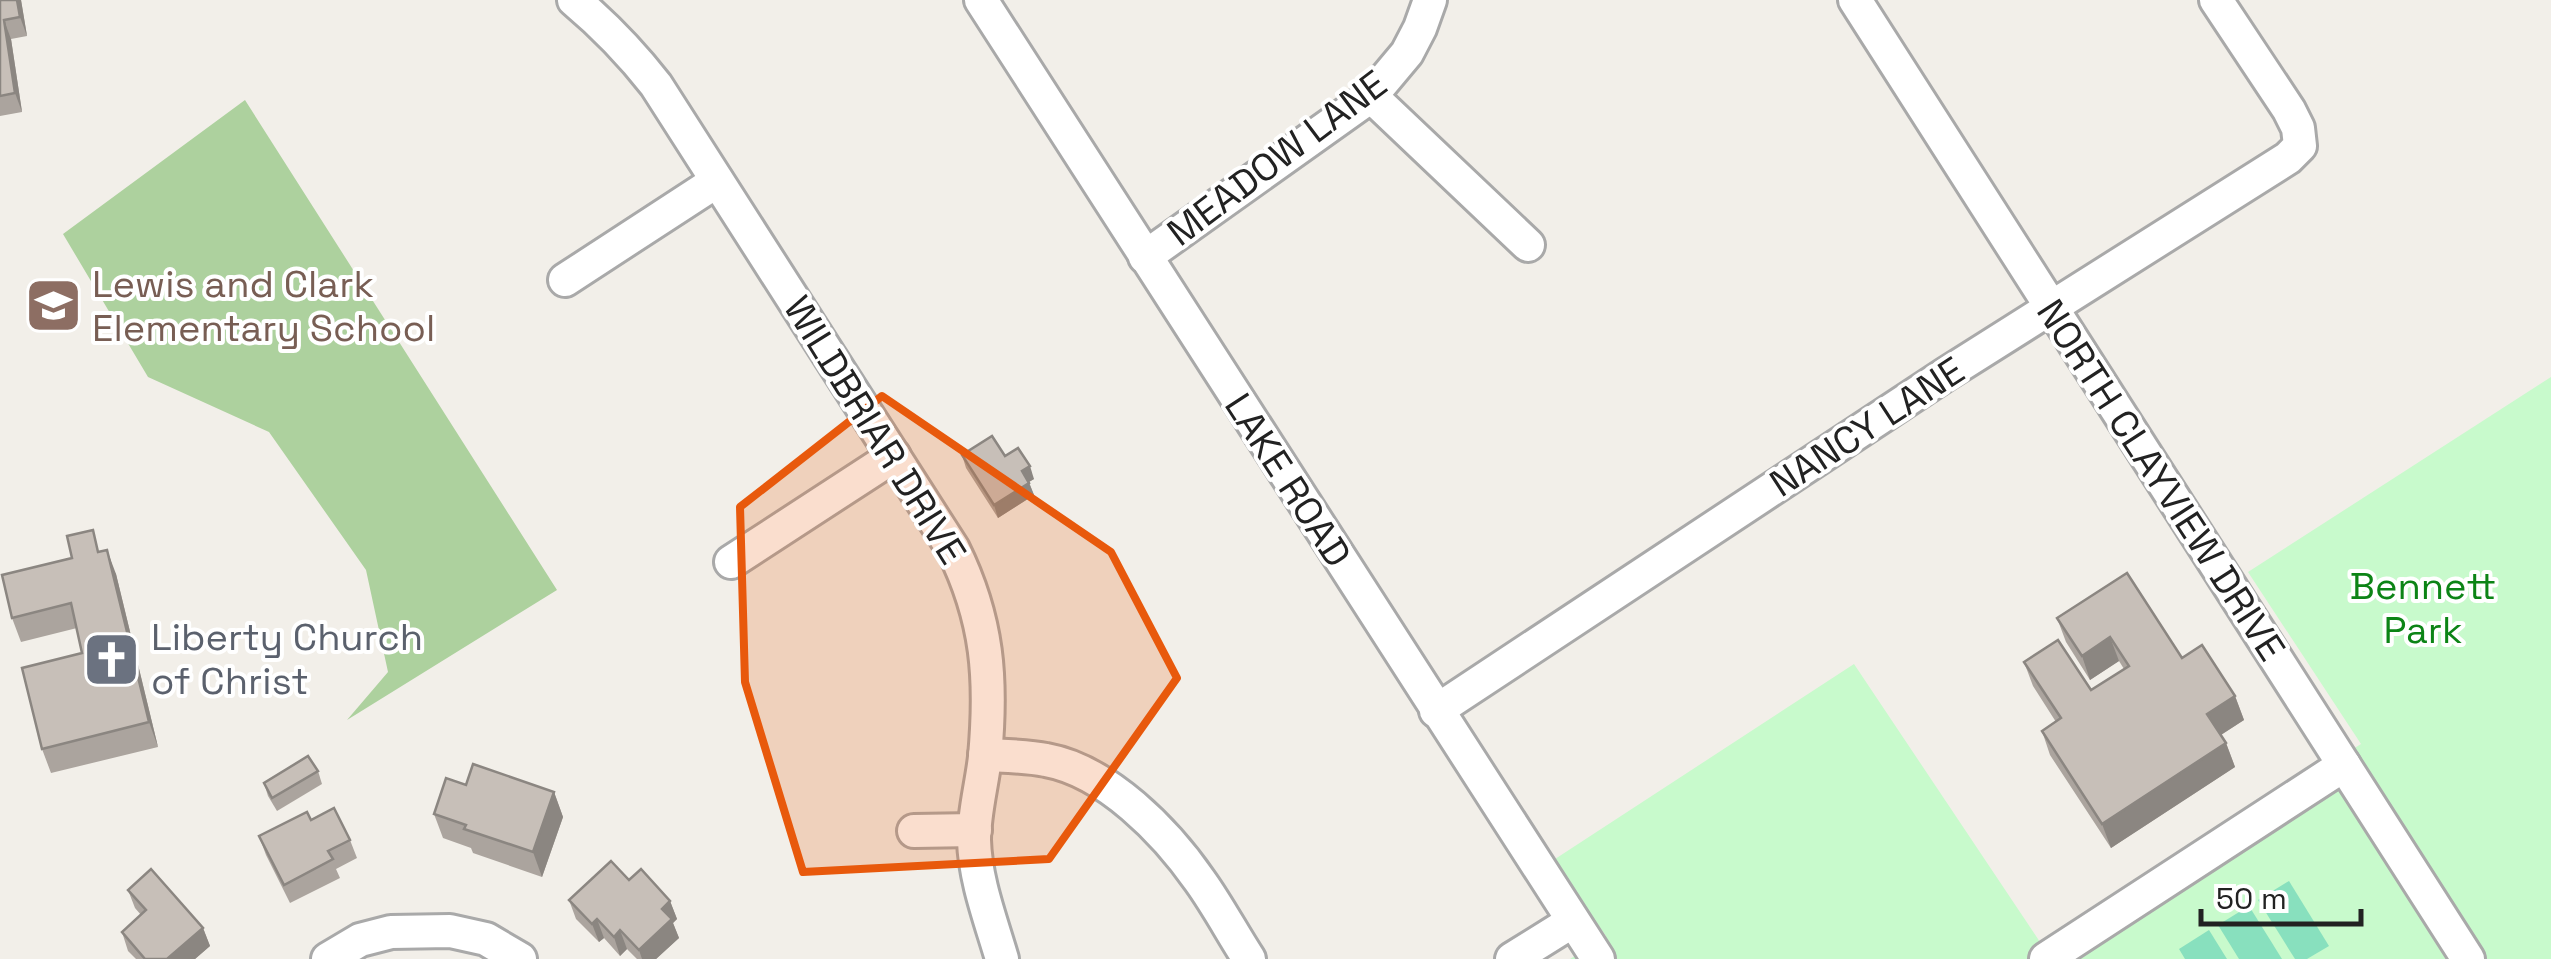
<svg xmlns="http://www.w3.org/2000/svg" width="2551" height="959" font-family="'Space Grotesk',sans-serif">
<rect width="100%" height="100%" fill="#f2efe9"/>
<path fill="#add19e" d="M245 100 557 590 347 720 388 672 366 570 269 432 148 377 63 234Z"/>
<path fill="#c8facc" d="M2551 377V959H1570L1606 936 1552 861 1854 664 2042 945 2361 744 2248 572Z"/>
<g fill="#88e0be">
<path d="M2289 881 2329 946 2307 959H2295L2258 900Z"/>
<path d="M2249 906 2282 959H2239L2218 925Z"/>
<path d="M2209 930 2227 959H2185L2179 949Z"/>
</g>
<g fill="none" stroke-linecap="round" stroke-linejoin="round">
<defs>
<g id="minor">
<path d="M574 0C605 26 631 53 656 85L953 549C988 620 992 679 985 757 982 784 974 813 974 840 975 880 991 921 1002 959"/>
<path d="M981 0 1598 959"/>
<path d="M1855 0 2468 959"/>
<path d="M1371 96 1528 245"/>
<path d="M1145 257 1371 96 1407 53 1420 28 1430 0"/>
<path d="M565 280 717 181"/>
<path d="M731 562 894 456"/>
<path d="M1436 711 1946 374 2288 158 2300 146 2298 128 2289 110 2216 0"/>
<path d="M985 755C1005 756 1027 756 1046 760 1107 771 1166 832 1200 881 1218 906 1232 933 1249 959"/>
<path d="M914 831 975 830"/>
<path d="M328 959 360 940 391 932 450 931 486 939 520 959"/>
<path d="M1512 959 1573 921"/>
<path d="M2046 959 2344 765"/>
</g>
</defs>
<use href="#minor" stroke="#a9a9a9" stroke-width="38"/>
<use href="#minor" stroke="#fff" stroke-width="32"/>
</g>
<g fill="#aba49e">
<path d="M0 0H21L27 36 11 39 22 112 0 116Z"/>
<path d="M962 455 1005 456 1034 479 1029 482 1034 495 998 518 966 468Z"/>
<path d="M100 551 116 574 158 747 51 773 42 749 82 653 77 628 21 642 12 618Z"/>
<path d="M2057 618 2182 658 2235 696 2244 720 2221 735 2226 743 2235 767 2111 848 2050 755 2042 731 2056 722 2033 686 2024 662 2091 690 2124 669 2119 661 2090 680 2066 642Z"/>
<path d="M318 771 322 784 277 811 268 796 264 783Z"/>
<path d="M466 785 554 792 563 817 542 877 473 853 471 848 443 838 434 814Z"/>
<path d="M311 820 350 840 357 858 336 869 340 878 290 903 266 855 259 836Z"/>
<path d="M128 890 203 928 210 946 195 959H136L128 951 122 932 141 915 135 908Z"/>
<path d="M569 900 670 901 677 919 673 923 679 938 656 959H637L627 949 620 956 604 938 599 942 576 919Z"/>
</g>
<g fill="#8b8681">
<path d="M17 0H21L27 36 20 17Z"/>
<path d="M4 20 11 39 22 112 15 93Z"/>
<path d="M1030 466 1034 479 1027 483 1022 471Z"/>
<path d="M1029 483 1034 495 998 518 994 505Z"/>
<path d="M107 550 116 574 158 747 149 722Z"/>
<path d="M2110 637 2119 661 2090 680 2082 656Z"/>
<path d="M2235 696 2244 720 2216 738 2207 714Z"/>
<path d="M2226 743 2235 767 2111 848 2102 824Z"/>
<path d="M554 792 563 817 542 877 533 852Z"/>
<path d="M670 901 677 919 673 923 679 938 656 959H642L639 950 662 909Z"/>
<path d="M597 919 604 938 599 942 592 924Z"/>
<path d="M203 928 210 946 195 959H167Z"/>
<path d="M620 930 627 949 620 956 614 937Z"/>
</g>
<g fill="#c7bfb8" stroke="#8b8681" stroke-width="2.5">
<path d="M0 0H17L20 17 4 20 15 93 0 96Z"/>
<path d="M992 436 1005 456 1018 448 1030 466 1022 471 1029 483 994 505 962 455Z"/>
<path d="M93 530 98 552 107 550 149 722 42 749 22 668 82 653 71 603 12 618 2 575 72 558 67 536Z"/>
<path d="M2127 573 2182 658 2202 645 2235 696 2207 714 2226 743 2102 824 2042 731 2061 718 2024 662 2058 640 2091 690 2129 666 2110 637 2082 656 2057 618Z"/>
<path d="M308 756 318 771 272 798 264 783Z"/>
<path d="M473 764 554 792 533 852 464 829 466 825 434 814 446 778 466 785Z"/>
<path d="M334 808 350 840 328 851 333 859 284 885 259 836 307 812 311 820Z"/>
<path d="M611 861 629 880 641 869 670 901 662 909 672 919 639 950 620 930 614 937 597 919 592 924 569 900Z"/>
<path d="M151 869 203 928 167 959H145L122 932 146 910 128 890Z"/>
</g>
<path fill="#e8590c" fill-opacity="0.2" stroke="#e8590c" stroke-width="8" stroke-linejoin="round" d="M882 396 1111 552 1177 678 1049 859 803 872 745 682 740 507Z"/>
<defs>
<symbol id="school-square" viewBox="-11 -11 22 22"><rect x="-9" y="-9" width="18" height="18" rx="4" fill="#8d6e63" stroke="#fff"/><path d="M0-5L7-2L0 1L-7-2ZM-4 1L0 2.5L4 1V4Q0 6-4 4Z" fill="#fff"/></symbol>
<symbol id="church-square" viewBox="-11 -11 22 22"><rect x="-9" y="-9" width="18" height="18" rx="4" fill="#6b7280" stroke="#fff"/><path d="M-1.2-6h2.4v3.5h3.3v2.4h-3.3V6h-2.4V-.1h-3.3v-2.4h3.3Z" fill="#fff"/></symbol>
</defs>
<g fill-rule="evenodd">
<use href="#school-square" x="22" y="274" width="63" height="63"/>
<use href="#church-square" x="80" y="628" width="63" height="63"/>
</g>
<g text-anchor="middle" stroke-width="8" stroke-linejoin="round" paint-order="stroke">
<g font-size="38" fill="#222" stroke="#fff">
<text transform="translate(1277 158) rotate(-37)" y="13">MEADOW LANE</text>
<text transform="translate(1867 427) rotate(-33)" y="13">NANCY LANE</text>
<text transform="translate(875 430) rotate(58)" y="13">WILDBRIAR DRIVE</text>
<text transform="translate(1288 480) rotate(57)" y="13">LAKE ROAD</text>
<text transform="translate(2161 480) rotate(57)" y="13">NORTH CLAYVIEW DRIVE</text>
</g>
<g font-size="38" fill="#785e54" stroke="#fff" text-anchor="start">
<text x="92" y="297">Lewis and Clark<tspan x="92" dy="44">Elementary School</tspan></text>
</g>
<g font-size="38" fill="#0c8416" stroke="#fff">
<text x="2423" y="599">Bennett<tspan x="2423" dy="44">Park</tspan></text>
</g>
<g font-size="38" fill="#5b616d" stroke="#fff" text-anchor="start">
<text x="151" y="650">Liberty Church<tspan x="151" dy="44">of Christ</tspan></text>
</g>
</g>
<path d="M2201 909v15h160v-15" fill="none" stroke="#222222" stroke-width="5"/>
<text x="2216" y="909" font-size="30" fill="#222222" stroke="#ffffff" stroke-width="8" paint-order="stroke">50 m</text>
</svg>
